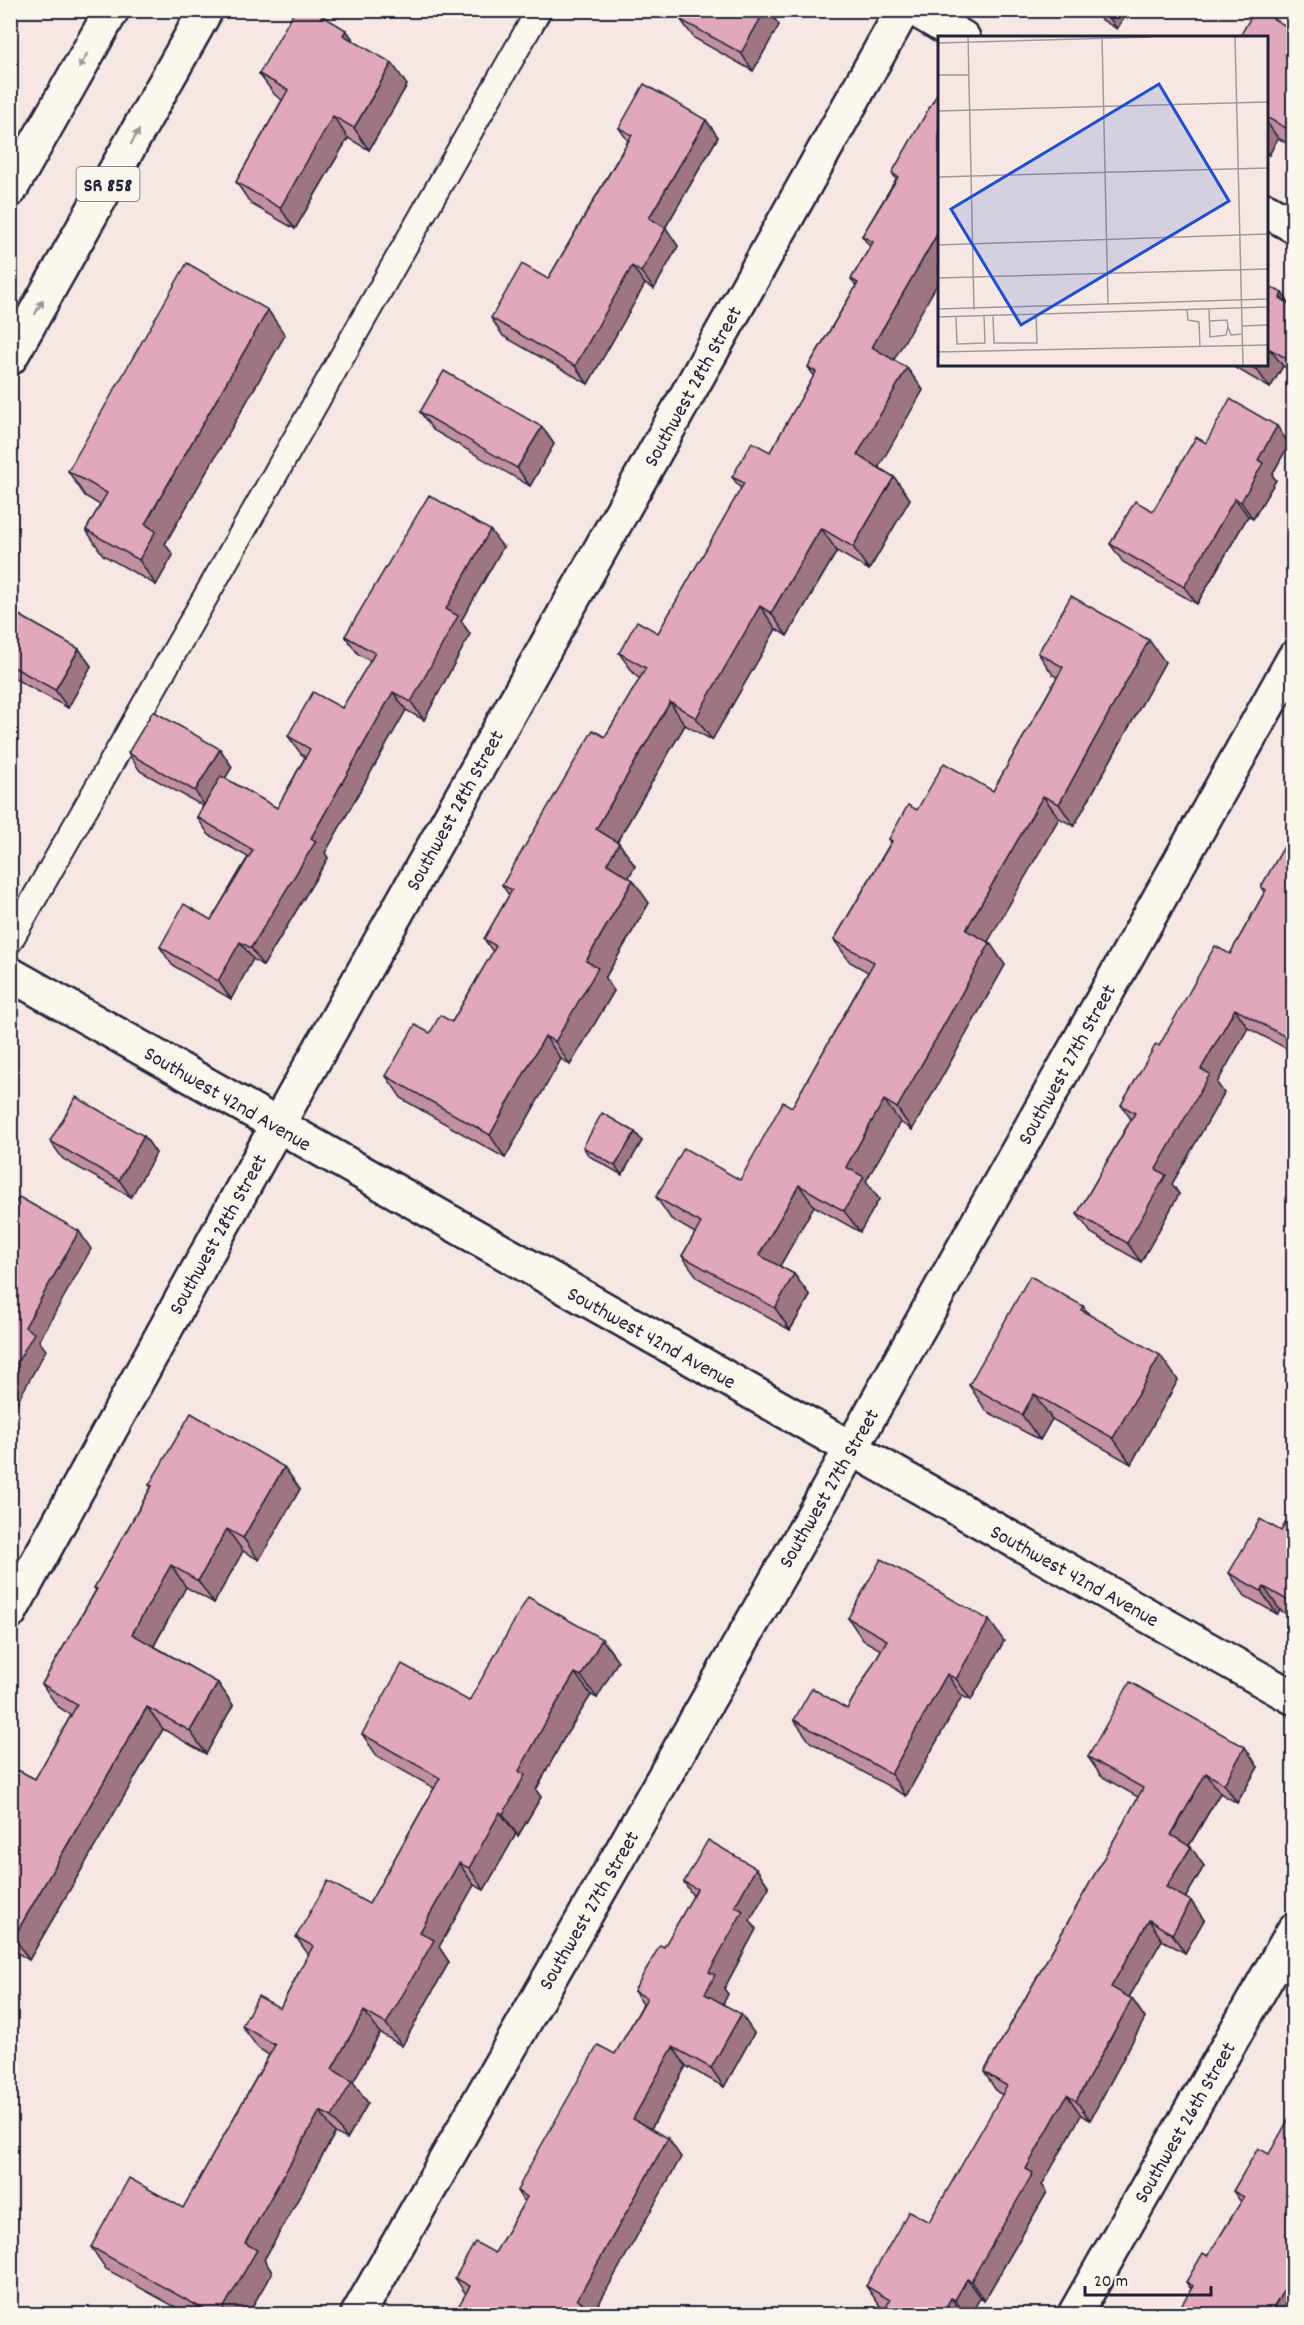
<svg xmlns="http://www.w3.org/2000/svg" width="1304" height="2325" font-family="Dekko,sans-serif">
<rect width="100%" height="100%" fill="#f6e7e2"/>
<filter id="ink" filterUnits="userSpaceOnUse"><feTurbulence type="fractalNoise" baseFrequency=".0167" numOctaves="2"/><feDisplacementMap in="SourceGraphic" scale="12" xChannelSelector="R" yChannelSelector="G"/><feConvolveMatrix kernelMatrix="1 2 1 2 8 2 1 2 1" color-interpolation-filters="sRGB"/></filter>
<g filter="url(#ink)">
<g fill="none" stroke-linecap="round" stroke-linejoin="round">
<defs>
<path id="lane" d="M10 941 539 10"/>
<g id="street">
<path d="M916 10 963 38"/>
<path d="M1266 210 1294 226"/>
<path d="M10 974 1294 1698"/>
<path d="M10 1612 277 1126 903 10"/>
<path d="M358 2314 851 1449 1294 658"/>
<path d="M1075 2314 1294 1930"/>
</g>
<g id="primary">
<path d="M10 190 112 10"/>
<path d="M10 358 206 10"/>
</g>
</defs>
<use href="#lane" stroke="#22223b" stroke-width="28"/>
<use href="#street" stroke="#22223b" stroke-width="38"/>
<use href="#primary" stroke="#22223b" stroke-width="38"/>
<use href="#lane" stroke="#fbf7ec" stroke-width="24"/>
<use href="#street" stroke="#fbf7ec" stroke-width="33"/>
<use href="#primary" stroke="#fbf7ec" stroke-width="33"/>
</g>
<g fill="#c190a0" stroke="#22223b" stroke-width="1.5">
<path d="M1086 10H1129L1117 29Z"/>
<path d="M304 13 346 30 355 42 407 85 369 150 348 138 295 229 251 204 236 182 282 100 275 95 259 74Z"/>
<path d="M681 20 779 25 753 71 694 38Z"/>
<path d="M1293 30V147L1278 138 1269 155 1266 154V38Z"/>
<path d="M939 91 894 360 907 368 923 390 878 467 894 477 910 499 869 570 837 551 787 636 776 629 712 740 685 725 617 842 619 843 635 866 629 877 649 903 605 978 614 991 570 1065 561 1059 505 1158 402 1099 386 1076 430 1033 452 1022 493 952 484 939 509 895 502 885 605 737 640 679 635 675 619 653 658 633 741 489 732 477 770 452 814 376 808 367 856 286 851 279 870 247 862 236 896 179 892 173Z"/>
<path d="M706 120 718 137 665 228 678 246 654 289 645 284 588 384 503 336 491 318 548 279 628 141 619 128Z"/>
<path d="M1282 293 1290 304 1293 306V373L1283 366 1270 388 1229 364H1266Z"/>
<path d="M285 335 165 544 173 555 156 585 103 555 86 530 100 505 85 496 68 471Z"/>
<path d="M420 412 542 427 554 444 530 486 433 430Z"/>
<path d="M1206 443 1289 444 1272 475 1276 480 1253 519 1248 516 1197 604 1123 562 1110 544 1153 511Z"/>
<path d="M503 547 461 621 470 634 424 720 406 710 325 853 328 858 263 966 253 959 231 999 172 965 160 947 211 920 248 857 209 835 197 817 203 806 140 771 128 753 220 749 232 767 225 778 277 808 305 757 301 754 288 736 342 708 371 661 358 654 345 636Z"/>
<path d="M10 610 79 649 91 666 68 708 10 676Z"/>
<path d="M1038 653 1165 662 1074 826 1059 818 987 942 1005 965 912 1130 900 1122 866 1181 879 1199 860 1232 814 1206 780 1266 794 1274 810 1296 790 1330 698 1278 682 1256 695 1233 671 1219 656 1197 740 1180 792 1107 868 972 850 962 834 940 891 842 889 839 917 810 993 791 1057 677 1053 675Z"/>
<path d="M1293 831V1052L1248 1028 1217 1083 1224 1093 1172 1184 1179 1194 1141 1262 1091 1233 1077 1214 1131 1119 1121 1105 1159 1046 1230 954 1264 893 1261 887Z"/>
<path d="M635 1132 642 1141 622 1175 589 1156 583 1147Z"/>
<path d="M144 1136 156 1153 131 1197 63 1159 50 1141Z"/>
<path d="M1091 1316 1178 1380 1131 1464 1052 1419 1040 1440 986 1411 969 1385Z"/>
<path d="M284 1467 300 1489 259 1560 243 1551 214 1603 186 1587 154 1646 218 1683 233 1705 206 1754 163 1729 29 1960 16 1952 10 1962V1766L35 1779 71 1715 57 1706 42 1684 96 1590 94 1588 151 1487 149 1485Z"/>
<path d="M1293 1509V1618L1280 1610 1277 1614 1245 1596 1229 1573 1281 1531Z"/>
<path d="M848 1618 1004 1641 971 1700 962 1696 906 1796 810 1742 794 1720 847 1709 881 1650 863 1640Z"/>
<path d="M602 1639 618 1661 597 1698 591 1695 564 1738 536 1790 541 1797 518 1836 516 1834 484 1890 474 1885 439 1947 449 1962 402 2046 380 2033 353 2082 368 2103 347 2139 335 2133 264 2260 272 2272 248 2314H188L106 2269 91 2247 183 2208 269 2055 258 2048 242 2026 280 2008 308 1954 296 1937 369 1904 434 1788 377 1756 362 1734 469 1701Z"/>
<path d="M1088 1757 1258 1767 1237 1803 1220 1793 1189 1846 1204 1866 1185 1898 1191 1901 1204 1920 1185 1953 1162 1940 1129 1997 1132 1999 1145 2018 1090 2120 1081 2115 1042 2185 1047 2192 984 2301 980 2298 971 2314H882L885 2309 880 2306 866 2286 929 2222 1003 2095 997 2092 984 2072 1138 1797 1101 1776Z"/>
<path d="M756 1868 769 1887 750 1920 756 1929 724 1989 728 1994 723 2004 754 2033 724 2087 686 2066 651 2129 681 2157 595 2310 466 2294 455 2278 495 2253 524 2202 517 2191 615 2054 643 2004 634 1991 664 1947 693 1896 684 1882Z"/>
<path d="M1269 2154 1191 2289 1186 2282 1208 2256 1241 2202 1233 2191Z"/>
</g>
<g fill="#9d7682" stroke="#22223b" stroke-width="1.5">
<path d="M765 10H769L779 25 753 71 741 53Z"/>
<path d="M1104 10H1129L1117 29Z"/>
<path d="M346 30 362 52 343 35Z"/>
<path d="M392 63 407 85 369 150 354 128Z"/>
<path d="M333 116 348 138 295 229 280 208Z"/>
<path d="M706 120 718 137 661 235 649 218Z"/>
<path d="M1266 121 1278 138 1269 155 1266 152Z"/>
<path d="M666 228 678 246 654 289 641 272Z"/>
<path d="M939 231V281L888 370 872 347Z"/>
<path d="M632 266 645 284 588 384 575 366Z"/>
<path d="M1282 293 1293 309 1280 298Z"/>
<path d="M268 310 285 335 165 544 173 555 156 585 139 560 145 524Z"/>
<path d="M1270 349 1283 366 1270 388 1257 370 1261 364H1266V355Z"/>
<path d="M907 368 923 390 873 477 857 455Z"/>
<path d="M1277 426 1289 444 1272 475 1276 480 1253 519 1241 502 1258 460Z"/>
<path d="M542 427 554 444 530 486 517 468Z"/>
<path d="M894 477 910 499 869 570 853 547Z"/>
<path d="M1235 498 1248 516 1197 604 1184 587Z"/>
<path d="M821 528 837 551 787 636 771 613Z"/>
<path d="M490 530 503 547 461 621 470 634 424 720 411 702 446 609Z"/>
<path d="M760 606 776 629 712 740 696 718Z"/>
<path d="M1149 640 1165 662 1074 826 1059 804Z"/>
<path d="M79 649 91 666 68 708 55 690Z"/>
<path d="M393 692 406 710 325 853 328 858 263 966 251 948 311 838Z"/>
<path d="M670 702 685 725 611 852 596 829Z"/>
<path d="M220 749 232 767 207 809 195 791Z"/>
<path d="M1043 796 1059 818 982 952 966 930Z"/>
<path d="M619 843 635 866 623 887 607 864Z"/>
<path d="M633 880 649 903 605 978 614 991 570 1065 555 1042 586 961Z"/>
<path d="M240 942 253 959 231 999 218 981Z"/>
<path d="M990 943 1005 965 912 1130 897 1108Z"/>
<path d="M1235 1009 1248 1028 1217 1083 1224 1093 1172 1184 1179 1194 1141 1262 1127 1243 1156 1169 1201 1069Z"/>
<path d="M545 1036 561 1059 505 1158 490 1135Z"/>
<path d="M884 1100 900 1122 866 1181 879 1199 860 1232 844 1211 846 1167Z"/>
<path d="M635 1132 642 1141 622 1175 615 1166Z"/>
<path d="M144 1136 156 1153 131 1197 119 1180Z"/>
<path d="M799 1185 814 1206 774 1276 759 1255Z"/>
<path d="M79 1231 91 1249 39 1341 46 1350 10 1415V1375L25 1327Z"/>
<path d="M794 1274 810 1296 790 1330 775 1308Z"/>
<path d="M1083 1306 1101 1331 1081 1310Z"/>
<path d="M1160 1355 1178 1380 1131 1464 1113 1438Z"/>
<path d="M1034 1394 1052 1419 1040 1440 1022 1415Z"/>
<path d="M284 1467 300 1489 259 1560 243 1538Z"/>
<path d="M227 1529 243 1551 214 1603 198 1581Z"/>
<path d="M171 1565 186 1587 148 1656 132 1634Z"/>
<path d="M1264 1587 1280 1610 1277 1614 1261 1591Z"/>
<path d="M1292 1592 1293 1594V1609L1287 1600Z"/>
<path d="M989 1620 1004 1641 971 1700 956 1679Z"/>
<path d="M602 1639 618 1661 597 1698 581 1676Z"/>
<path d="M575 1673 591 1695 564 1738 536 1790 541 1797 518 1836 503 1814 519 1771 549 1716Z"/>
<path d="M947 1674 962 1696 906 1796 891 1774Z"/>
<path d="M218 1683 233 1705 206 1754 190 1731Z"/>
<path d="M147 1707 163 1729 29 1960 14 1937Z"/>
<path d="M1245 1747 1258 1767 1237 1803 1224 1784Z"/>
<path d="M1206 1773 1220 1793 1184 1854 1171 1835Z"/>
<path d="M500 1812 516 1834 484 1890 469 1868Z"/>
<path d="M1191 1847 1204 1866 1180 1907 1166 1887Z"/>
<path d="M459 1863 474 1885 439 1947 449 1962 402 2046 386 2024 420 1932Z"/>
<path d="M756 1868 769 1887 750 1920 756 1929 724 1989 728 1994 718 2013 705 1994 709 1972 735 1906Z"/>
<path d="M1191 1901 1204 1920 1185 1953 1172 1934Z"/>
<path d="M1149 1920 1162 1940 1124 2006 1111 1987Z"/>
<path d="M10 1944 16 1952 10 1962Z"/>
<path d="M1132 1999 1145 2018 1090 2120 1076 2101Z"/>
<path d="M364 2011 380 2033 353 2082 368 2103 347 2139 332 2117V2069Z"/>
<path d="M741 2014 754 2033 724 2087 711 2068Z"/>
<path d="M673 2047 686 2066 646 2137 633 2119Z"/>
<path d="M1067 2095 1081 2115 1042 2185 1047 2192 984 2301 971 2281 1026 2169Z"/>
<path d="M320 2111 335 2133 264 2260 272 2272 248 2314H220L245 2243Z"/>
<path d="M668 2138 681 2157 593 2314 577 2300Z"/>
<path d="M1293 2273V2314H1270Z"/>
<path d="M967 2279 980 2298 971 2314H965L955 2300Z"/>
<path d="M951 2298 963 2314H942Z"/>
</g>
<g fill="#e0a8ba" stroke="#22223b" stroke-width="1.5">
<path d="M295 10H299L304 13 306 10H313L346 30 343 35 392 63 354 128 333 116 280 208 236 182 288 90 259 74Z"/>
<path d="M687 10H765L741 53 681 20Z"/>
<path d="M1255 10H1258L1293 30V132L1266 117V38H1239Z"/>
<path d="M644 84 706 120 649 218 666 228 641 272 632 266 575 366 491 318 522 264 548 279 632 135 619 128Z"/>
<path d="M939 91V231L872 347 907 368 857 455 894 477 853 547 821 528 771 613 760 606 696 718 670 702 596 829 619 843 607 864 633 880 586 961 598 968 555 1042 545 1036 490 1135 386 1076 415 1025 430 1033 440 1015 452 1022 496 946 484 939 512 890 502 885 593 730 605 737 646 668 619 653 637 621 658 633 744 483 732 477 752 442 770 452 816 372 808 367 858 283 851 279 873 242 862 236 898 177 892 173Z"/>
<path d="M187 263 268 310 145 524 156 531 139 560 86 530 107 493 68 471Z"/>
<path d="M1266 284 1282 293 1280 298 1293 306V362L1270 349 1266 355Z"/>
<path d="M1247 364H1261L1257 370Z"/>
<path d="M444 371 542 427 517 468 420 412Z"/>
<path d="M1230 399 1277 426 1258 460 1263 463 1241 502 1235 498 1184 587 1110 544 1135 501 1153 511 1196 437 1206 443Z"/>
<path d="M429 495 490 530 446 609 458 616 411 702 393 692 311 838 316 841 251 948 240 942 218 981 160 947 184 904 211 920 253 850 197 817 221 776 277 808 310 749 288 736 313 692 342 708 375 653 345 636Z"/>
<path d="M1071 596 1149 640 1059 804 1043 796 966 930 990 943 897 1108 884 1100 846 1167 864 1177 844 1211 799 1185 759 1255 794 1274 775 1308 682 1256 701 1223 656 1197 684 1148 740 1180 783 1102 792 1107 874 962 834 940 892 841 889 839 908 805 917 810 944 763 993 791 1063 667 1038 653Z"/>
<path d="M10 610 79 649 55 690 10 665Z"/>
<path d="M153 711 220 749 195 791 128 753Z"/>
<path d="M1293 831V1041L1235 1009 1201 1069 1210 1074 1156 1169 1166 1175 1127 1243 1077 1214 1135 1113 1121 1105 1156 1044 1159 1046 1215 946 1230 954 1266 890 1261 887Z"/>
<path d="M76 1097 144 1136 119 1180 50 1141Z"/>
<path d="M602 1113 635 1132 615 1166 583 1147Z"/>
<path d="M19 1197 79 1231 25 1327 34 1333 10 1375V1212Z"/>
<path d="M1030 1276 1083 1306 1081 1310 1160 1355 1113 1438 1034 1394 1022 1415 969 1385Z"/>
<path d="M191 1413 284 1467 243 1538 227 1529 198 1581 171 1565 132 1634 218 1683 190 1731 147 1707 14 1937 10 1935V1766L35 1779 77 1705 42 1684 97 1589 94 1588 152 1486 149 1485Z"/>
<path d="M1293 1509V1593L1292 1592 1287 1600 1264 1587 1261 1591 1229 1573 1260 1519 1281 1531Z"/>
<path d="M881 1559 989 1620 956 1679 947 1674 891 1774 794 1720 812 1688 847 1709 887 1640 848 1618Z"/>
<path d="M528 1597 602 1639 581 1676 575 1673 549 1716 519 1771 525 1775 503 1814 500 1812 469 1868 459 1863 420 1932 434 1940 386 2024 364 2011 332 2069 352 2081 332 2117 320 2111 245 2243 257 2250 220 2314H212L91 2247 129 2178 183 2208 275 2045 242 2026 258 1996 280 2008 313 1946 296 1937 328 1881 369 1904 440 1778 362 1734 402 1664 469 1701Z"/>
<path d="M1130 1682 1245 1747 1224 1784 1206 1773 1171 1835 1191 1847 1166 1887 1191 1901 1172 1934 1149 1920 1111 1987 1132 1999 1076 2101 1067 2095 1026 2169 1033 2173 971 2281 967 2279 955 2300 951 2298 942 2314H882L890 2300 866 2286 909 2211 929 2222 1007 2086 984 2072 1143 1788 1088 1757Z"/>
<path d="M708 1840 756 1868 735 1906 743 1911 709 1972 715 1975 705 1994 741 2014 711 2068 673 2047 633 2119 668 2138 577 2300 603 2314H454L470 2286 455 2278 475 2242 495 2253 527 2197 517 2191 528 2169 598 2045 615 2054 647 1998 634 1991 660 1945 664 1947 697 1889 684 1882Z"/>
<path d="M1293 2111V2273L1270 2314H1176L1193 2286 1186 2282 1203 2253 1208 2256 1244 2197 1233 2191 1258 2148 1269 2154Z"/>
</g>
<defs><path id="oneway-solid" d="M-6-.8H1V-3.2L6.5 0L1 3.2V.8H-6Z" transform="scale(1.5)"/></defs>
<g fill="#99979c">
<use href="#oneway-solid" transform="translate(83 61) rotate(119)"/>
<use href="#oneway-solid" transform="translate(135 137) rotate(-61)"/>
<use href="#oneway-solid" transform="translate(39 307) rotate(-61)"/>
</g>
</g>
<g text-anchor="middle" stroke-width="4.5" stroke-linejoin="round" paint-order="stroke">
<rect fill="#fbf7ec" stroke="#636270" stroke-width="1.5" x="76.5" y="167" width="63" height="34" rx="4.5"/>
<g font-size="20" font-weight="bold" fill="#22223b">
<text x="108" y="191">SR 858</text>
</g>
<g font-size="21" fill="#22223b" stroke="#fbf7ec">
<text transform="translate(692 386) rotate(-61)" y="7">Southwest 28th Street</text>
<text transform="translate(454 810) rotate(-61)" y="7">Southwest 28th Street</text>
<text transform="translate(1066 1064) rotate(-61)" y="7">Southwest 27th Street</text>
<text transform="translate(228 1098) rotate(30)" y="7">Southwest 42nd Avenue</text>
<text transform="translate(217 1234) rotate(-61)" y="7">Southwest 28th Street</text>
<text transform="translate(652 1337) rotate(29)" y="7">Southwest 42nd Avenue</text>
<text transform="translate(828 1488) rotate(-60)" y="7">Southwest 27th Street</text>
<text transform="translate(1075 1575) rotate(29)" y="7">Southwest 42nd Avenue</text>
<text transform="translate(588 1910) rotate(-60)" y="7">Southwest 27th Street</text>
<text transform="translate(1184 2122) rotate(-60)" y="7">Southwest 26th Street</text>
</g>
</g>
<g transform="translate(938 36)">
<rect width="330" height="330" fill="#f6e7e2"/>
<path fill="none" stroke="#a1989f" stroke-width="1.5" d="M30 1 36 274M164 1 170 268M297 1 305 329M0 7 213 1M0 39H31M0 75 330 66M0 141 330 132M0 209 330 198M0 242 330 233M0 273 330 263M271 273 272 301 288 299 290 291 293 299 305 298M249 274 250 284 261 286 262 311M55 280 56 307H99L98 278M0 281 330 271M18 281 19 308 47 307 46 280M271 285 289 284 290 291M304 290 330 289M0 316 330 309"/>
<path fill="#1d4ed8" fill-opacity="0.15" stroke="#1d4ed8" stroke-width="3" d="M221 48 291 165 83 289 13 173Z"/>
<rect width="330" height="330" fill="none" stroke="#22223b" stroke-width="3"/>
</g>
<rect width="1304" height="2325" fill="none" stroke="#fbf7ec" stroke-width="36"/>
<rect x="18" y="18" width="1268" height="2289" fill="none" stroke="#22223b" stroke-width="2" filter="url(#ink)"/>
<path d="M1085 2286v9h126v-9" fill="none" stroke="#22223b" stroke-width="3"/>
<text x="1094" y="2286" font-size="18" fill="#22223b" stroke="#fbf7ec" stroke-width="4.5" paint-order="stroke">20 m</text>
</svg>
